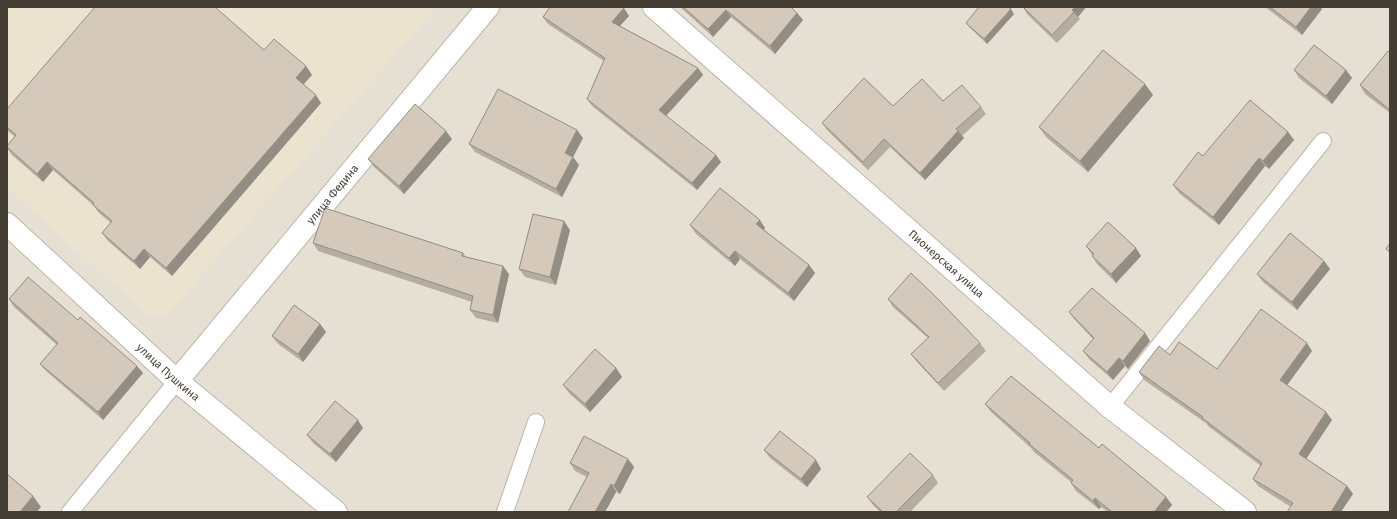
<svg xmlns="http://www.w3.org/2000/svg" width="1397" height="519" font-family="'Fira Sans',sans-serif">
<rect width="100%" height="100%" fill="#f3eee6"/>
<rect fill="#e6dfd4" x="7" y="7" width="1383" height="505"/>
<path fill="#ece2d0" d="M7 7H437L170 311 160 316 152 317 146 313 7 188Z"/>
<g fill="none" stroke-linecap="round" stroke-linejoin="round">
<defs>
<g id="lane">
<path d="M1110 407 1323 141"/>
<path d="M70 512 177 381"/>
<path d="M505 512 536 422"/>
</g>
<g id="street">
<path id="s1" d="M654 7 1110 407 1245 512"/>
<path id="s2" d="M7 224 177 381 336 512"/>
<path id="s3" d="M177 381 488 7"/>
</g>
</defs>
<use href="#lane" stroke="#beb5a9" stroke-width="18"/>
<use href="#street" stroke="#beb5a9" stroke-width="24"/>
<use href="#lane" stroke="#fff" stroke-width="16"/>
<use href="#street" stroke="#fff" stroke-width="22"/>
</g>
<g fill="#b6ada1">
<path d="M680 7H791L797 13 803 20 775 54 731 17 713 37Z"/>
<path d="M1023 7H1086L1078 17 1080 19 1057 43 1027 14Z"/>
<path d="M1265 7H1320L1322 9 1302 35Z"/>
<path d="M1014 14 987 44 969 27 966 23Z"/>
<path d="M629 16 620 26 698 68 703 75 666 116 721 162 697 190 592 106 587 99 604 61 548 24 543 17Z"/>
<path d="M264 50 306 66 312 75 303 84 321 103 172 276 150 257 140 269 108 241 102 233 111 223 99 213 93 205 53 170 43 182 12 155 7 148V146L15 137 7 130V109Z"/>
<path d="M1390 53V113L1365 94 1360 85Z"/>
<path d="M1294 70H1346L1352 78 1332 104 1299 78Z"/>
<path d="M1153 95 1088 172 1047 138 1039 127Z"/>
<path d="M943 101 981 107 986 114 962 136 964 138 925 180 890 147 868 170 827 130 822 123 893 106Z"/>
<path d="M1288 132 1294 140 1269 169 1265 166 1219 225 1179 193 1173 185Z"/>
<path d="M583 138 573 157 579 165 562 197 475 152 469 144Z"/>
<path d="M452 139 404 194 374 167 368 159Z"/>
<path d="M690 225 765 228 764 230 809 265 815 273 794 301 740 259 735 266 696 234Z"/>
<path d="M570 230 556 285 525 277 519 269Z"/>
<path d="M313 243 463 253 466 257 509 274 498 323 476 318 470 310 472 302 318 251Z"/>
<path d="M1086 246 1141 256 1116 283 1097 264 1092 256V255Z"/>
<path d="M1324 261 1330 269 1297 310 1263 282 1257 274Z"/>
<path d="M9 299 78 320 143 373 103 420 46 371 40 364 57 345 14 307Z"/>
<path d="M888 299 980 343 986 351 944 391 917 362 911 354 928 338 893 307Z"/>
<path d="M1069 312 1145 333 1150 341 1128 369 1125 366 1113 380 1089 359 1083 351 1093 339 1075 320Z"/>
<path d="M320 324 326 332 303 362 278 344 272 336Z"/>
<path d="M1312 351 1287 385 1326 412 1332 420 1306 459 1347 486 1353 494 1291 507 1258 486 1253 479 1261 466 1208 426 1206 423 1144 380 1139 372 1170 355 1217 369Z"/>
<path d="M616 368 622 377 590 412 569 393 563 385Z"/>
<path d="M985 404 1099 448 1166 497 1172 505 1166 512H1108L1101 507 1099 509 1076 491 1071 483V482L1034 452 1031 448 991 412Z"/>
<path d="M363 428 336 462 313 443 307 435Z"/>
<path d="M764 450 816 460 821 469 807 487 770 458Z"/>
<path d="M628 459 634 467 620 494 616 492 605 512H568L587 477 575 471 570 463Z"/>
<path d="M933 475 938 483 910 512H880L873 505 867 497Z"/>
</g>
<g fill="#948d83">
<path d="M1075 7H1086L1078 17 1072 10Z"/>
<path d="M1311 7H1320L1322 9 1302 35 1296 27Z"/>
<path d="M624 8 629 16 617 29 612 22Z"/>
<path d="M1011 9 1014 14 987 44 984 39Z"/>
<path d="M726 10 731 17 713 37 708 29Z"/>
<path d="M797 13 803 20 775 54 770 46Z"/>
<path d="M306 66 312 75 302 86 296 78Z"/>
<path d="M698 68 703 75 664 118 659 110Z"/>
<path d="M1346 70 1352 78 1332 104 1326 96Z"/>
<path d="M1145 84 1153 95 1088 172 1080 161Z"/>
<path d="M316 95 321 103 172 276 166 268Z"/>
<path d="M577 130 583 138 571 161 565 153Z"/>
<path d="M446 131 452 139 404 194 399 186Z"/>
<path d="M958 131 964 138 925 180 920 173Z"/>
<path d="M1288 132 1294 140 1269 169 1263 161Z"/>
<path d="M716 155 721 162 697 190 692 183Z"/>
<path d="M573 157 579 165 562 197 556 189Z"/>
<path d="M1259 158 1265 166 1219 225 1213 217Z"/>
<path d="M47 162 53 170 43 182 37 174Z"/>
<path d="M760 220 765 228 762 232 756 224Z"/>
<path d="M564 221 570 230 556 285 550 277Z"/>
<path d="M1136 248 1141 256 1116 283 1111 274Z"/>
<path d="M144 249 150 257 140 269 134 261Z"/>
<path d="M735 251 740 259 735 266 729 258Z"/>
<path d="M1324 261 1330 269 1297 310 1292 302Z"/>
<path d="M809 265 815 273 794 301 788 293Z"/>
<path d="M503 266 509 274 498 323 493 315Z"/>
<path d="M320 324 326 332 303 362 298 354Z"/>
<path d="M1145 333 1150 341 1128 369 1123 361Z"/>
<path d="M1307 343 1312 351 1285 388 1280 380Z"/>
<path d="M1119 358 1125 366 1113 380 1107 372Z"/>
<path d="M137 366 143 373 103 420 98 412Z"/>
<path d="M616 368 622 377 590 412 585 404Z"/>
<path d="M1326 412 1332 420 1304 462 1299 454Z"/>
<path d="M358 420 363 428 336 462 330 454Z"/>
<path d="M628 459 634 467 620 494 614 486Z"/>
<path d="M816 460 821 469 807 487 801 479Z"/>
<path d="M611 484 616 492 605 512H595Z"/>
<path d="M1347 486 1353 494 1341 512H1331Z"/>
<path d="M33 496 41 507 37 512H20Z"/>
<path d="M1166 497 1172 505 1166 512H1154Z"/>
<path d="M1095 498 1101 507 1099 509 1093 501Z"/>
</g>
<g fill="#d4c9bb" stroke="#948d83">
<path d="M95 7H215L264 50 274 39 306 66 296 78 316 95 166 268 144 249 134 261 102 233 112 221 93 205 94 203 47 162 37 174 7 147V146L16 135 7 127V109Z"/>
<path d="M550 7H622L624 8 612 22 698 68 659 110 716 155 692 183 587 99 605 58 543 17Z"/>
<path d="M683 7H791L797 13 770 46 726 10 708 29Z"/>
<path d="M979 7H1008L1011 9 984 39 966 23Z"/>
<path d="M1023 7H1075L1072 10 1074 12 1052 35Z"/>
<path d="M1270 7H1311L1296 27Z"/>
<path d="M1314 45 1346 70 1326 96 1294 70Z"/>
<path d="M1103 50 1145 84 1080 161 1039 127Z"/>
<path d="M1388 51 1390 53V110L1360 85Z"/>
<path d="M864 78 893 106 922 79 943 101 962 85 981 107 956 129 958 131 920 173 884 139 863 162 822 123Z"/>
<path d="M498 89 577 130 565 153 573 157 556 189 469 144Z"/>
<path d="M1250 100 1288 132 1263 161 1259 158 1213 217 1173 185 1198 152 1203 156Z"/>
<path d="M415 104 446 131 399 186 368 159Z"/>
<path d="M720 188 760 220 756 224 809 265 788 293 735 251 729 258 690 225Z"/>
<path d="M325 208 463 253 462 256 503 266 493 315 470 310 473 296 313 243Z"/>
<path d="M533 214 564 221 550 277 519 269Z"/>
<path d="M1108 222 1136 248 1111 274 1092 256 1094 254 1086 246Z"/>
<path d="M1290 233 1324 261 1292 302 1257 274Z"/>
<path d="M1390 243V252L1386 249Z"/>
<path d="M911 273 937 298 980 343 938 383 911 354 929 337 888 299Z"/>
<path d="M28 277 78 320 80 317 137 366 98 412 40 364 58 343 9 299Z"/>
<path d="M1092 288 1145 333 1123 361 1119 358 1107 372 1083 351 1094 338 1069 312Z"/>
<path d="M294 305 320 324 298 354 272 336Z"/>
<path d="M1261 309 1307 343 1280 380 1326 412 1299 454 1347 486 1331 512H1287L1293 503 1253 479 1262 463 1202 418 1203 417 1139 372 1159 346 1170 355 1179 342 1217 369Z"/>
<path d="M595 349 616 368 585 404 563 385Z"/>
<path d="M1011 376 1099 448 1102 444 1166 497 1154 512H1112L1095 498 1093 501 1071 483 1073 480 1029 444 1030 443 985 404Z"/>
<path d="M335 401 358 420 330 454 307 435Z"/>
<path d="M780 431 816 460 801 479 764 450Z"/>
<path d="M584 436 628 459 614 486 611 484 595 512H568L589 473 570 463Z"/>
<path d="M910 453 933 475 896 512H883L867 497Z"/>
<path d="M7 474 33 496 20 512H7Z"/>
</g>
<g text-anchor="middle" stroke-width="3" stroke-linejoin="round" paint-order="stroke">
<g font-size="11" fill="#453e35" stroke="#fff">
<text dy="4" stroke="none"><textPath href="#s3" startOffset="243">улица Федина</textPath></text>
<text dy="4" stroke="none"><textPath href="#s1" startOffset="389">Пионерская улица</textPath></text>
<text dy="4" stroke="none"><textPath href="#s2" startOffset="219">улица Пушкина</textPath></text>
</g>
</g>
<rect width="1397" height="519" fill="none" stroke="#453e35" stroke-width="16"/>
</svg>
